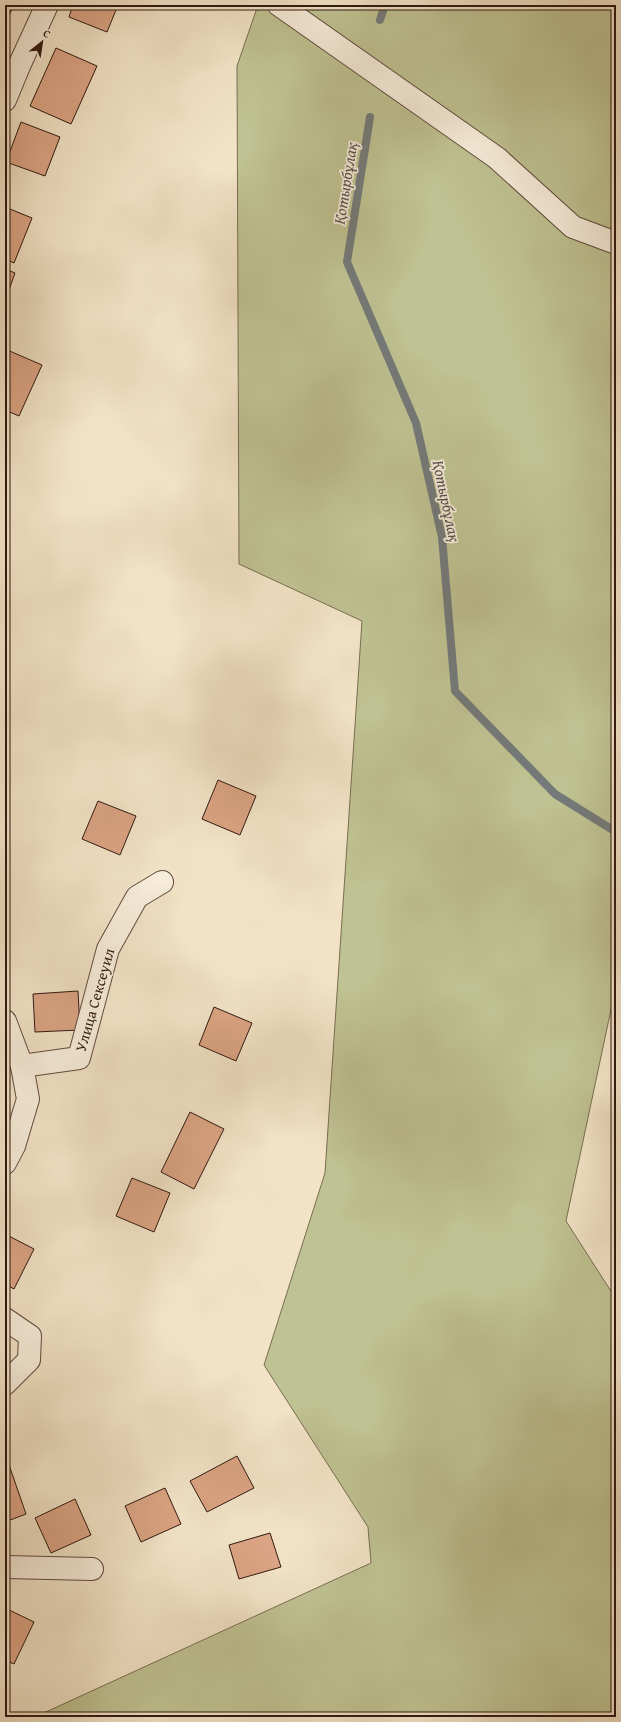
<svg xmlns="http://www.w3.org/2000/svg" width="621" height="1722" font-family="'Gentium Book Plus',serif">
<rect width="100%" height="100%" fill="#f2e3c7"/>
<filter id="stains"><feTurbulence type="fractalNoise" baseFrequency=".005" numOctaves="4"/><feColorMatrix values="0 0 0 0 .2 0 0 0 0 .09 0 0 0 0 .02 0 0 0 .5 -.17"/></filter>
<radialGradient id="worn" r=".72"><stop offset=".6" stop-color="#630" stop-opacity="0"/><stop offset="1" stop-color="#630" stop-opacity=".3"/></radialGradient>
<path fill="#bfc292" stroke="#786d51" d="M258 5H616V986L566 1221 616 1299V1717H35L371 1563 368 1527 264 1365 325 1173 362 621 239 564 237 66Z"/>
<g fill="none" stroke-linecap="round" stroke-linejoin="round">
<g stroke="#747a7a" stroke-width="8">
<path d="M380 20 385 5"/>
<path d="M370 117 347 262 416 423 442 537 455 691 555 794 616 832"/>
</g>
</g>
<g fill="#dba484" stroke="#301810">
<path d="M73 5H118L107 32 69 17Z"/>
<path d="M5 7 12 9 5 25Z"/>
<path d="M56 48 97 66 71 124 30 106Z"/>
<path d="M21 122 60 137 45 176 6 162Z"/>
<path d="M5 207 32 218 14 263 5 259Z"/>
<path d="M5 269 15 273 5 301Z"/>
<path d="M5 349 42 365 19 416 5 410Z"/>
<path d="M218 780 256 796 240 835 202 819Z"/>
<path d="M98 801 136 816 120 855 82 839Z"/>
<path d="M78 991 80 1030 35 1032 33 994Z"/>
<path d="M214 1007 252 1023 236 1061 199 1045Z"/>
<path d="M190 1112 224 1129 194 1189 161 1172Z"/>
<path d="M132 1178 170 1193 154 1232 116 1216Z"/>
<path d="M5 1234 34 1249 14 1289 5 1284Z"/>
<path d="M237 1456 254 1488 207 1512 190 1481Z"/>
<path d="M5 1459H7L26 1514 5 1522Z"/>
<path d="M165 1488 181 1524 141 1542 125 1506Z"/>
<path d="M75 1499 91 1535 51 1553 35 1518Z"/>
<path d="M270 1533 281 1567 239 1579 229 1545Z"/>
<path d="M5 1608 34 1622 14 1664 5 1660Z"/>
</g>
<g fill="none" stroke-linecap="round" stroke-linejoin="round">
<defs>
<g id="minor">
<path d="M279 5 497 158 573 227 616 243"/>
<path d="M5 100 19 66 47 5"/>
<path d="M5 1021 22 1066 28 1099 14 1146 5 1163"/>
<path d="M22 1066 79 1058 108 949 137 897 162 882"/>
<path d="M5 1319 30 1336 29 1360 5 1384"/>
<path d="M5 1567 92 1569"/>
</g>
</defs>
<use href="#minor" stroke="#604b3e" stroke-width="24"/>
<use href="#minor" stroke="#f7eddb" stroke-width="22"/>
</g>
<g text-anchor="middle" stroke-width="3.5" stroke-linejoin="round" paint-order="stroke">
<g font-size="15" fill="#301810" stroke="#f7eddb">
<text transform="translate(95 1000) rotate(-74)" y="5">Улица Сексеуил</text>
</g>
<g font-size="16" font-style="italic" fill="#58514e" stroke="#f7eddb">
<text transform="translate(345 183) rotate(-81)" y="6">Қотырбұлақ</text>
<text transform="translate(447 501) rotate(78)" y="6">Қотырбұлақ</text>
</g>
</g>
<rect width="621" height="1722" fill="none" stroke="#f2e3c7" stroke-width="20"/>
<rect x="6" y="6" width="609" height="1710" fill="none" stroke="#301810" stroke-width="2"/>
<rect x="10" y="10" width="601" height="1702" fill="none" stroke="#301810"/>
<g transform="translate(42 42) rotate(30)" stroke="#f7eddb" stroke-width="3" paint-order="stroke">
<path d="M0-3L7 15L0 10L-7 15Z" fill="#301810"/>
<text y="-6" font-size="11" font-weight="bold" text-anchor="middle" fill="#301810">С</text>
</g>
<rect width="100%" height="100%" filter="url(#stains)"/>
<rect width="100%" height="100%" fill="url(#worn)"/>
</svg>
